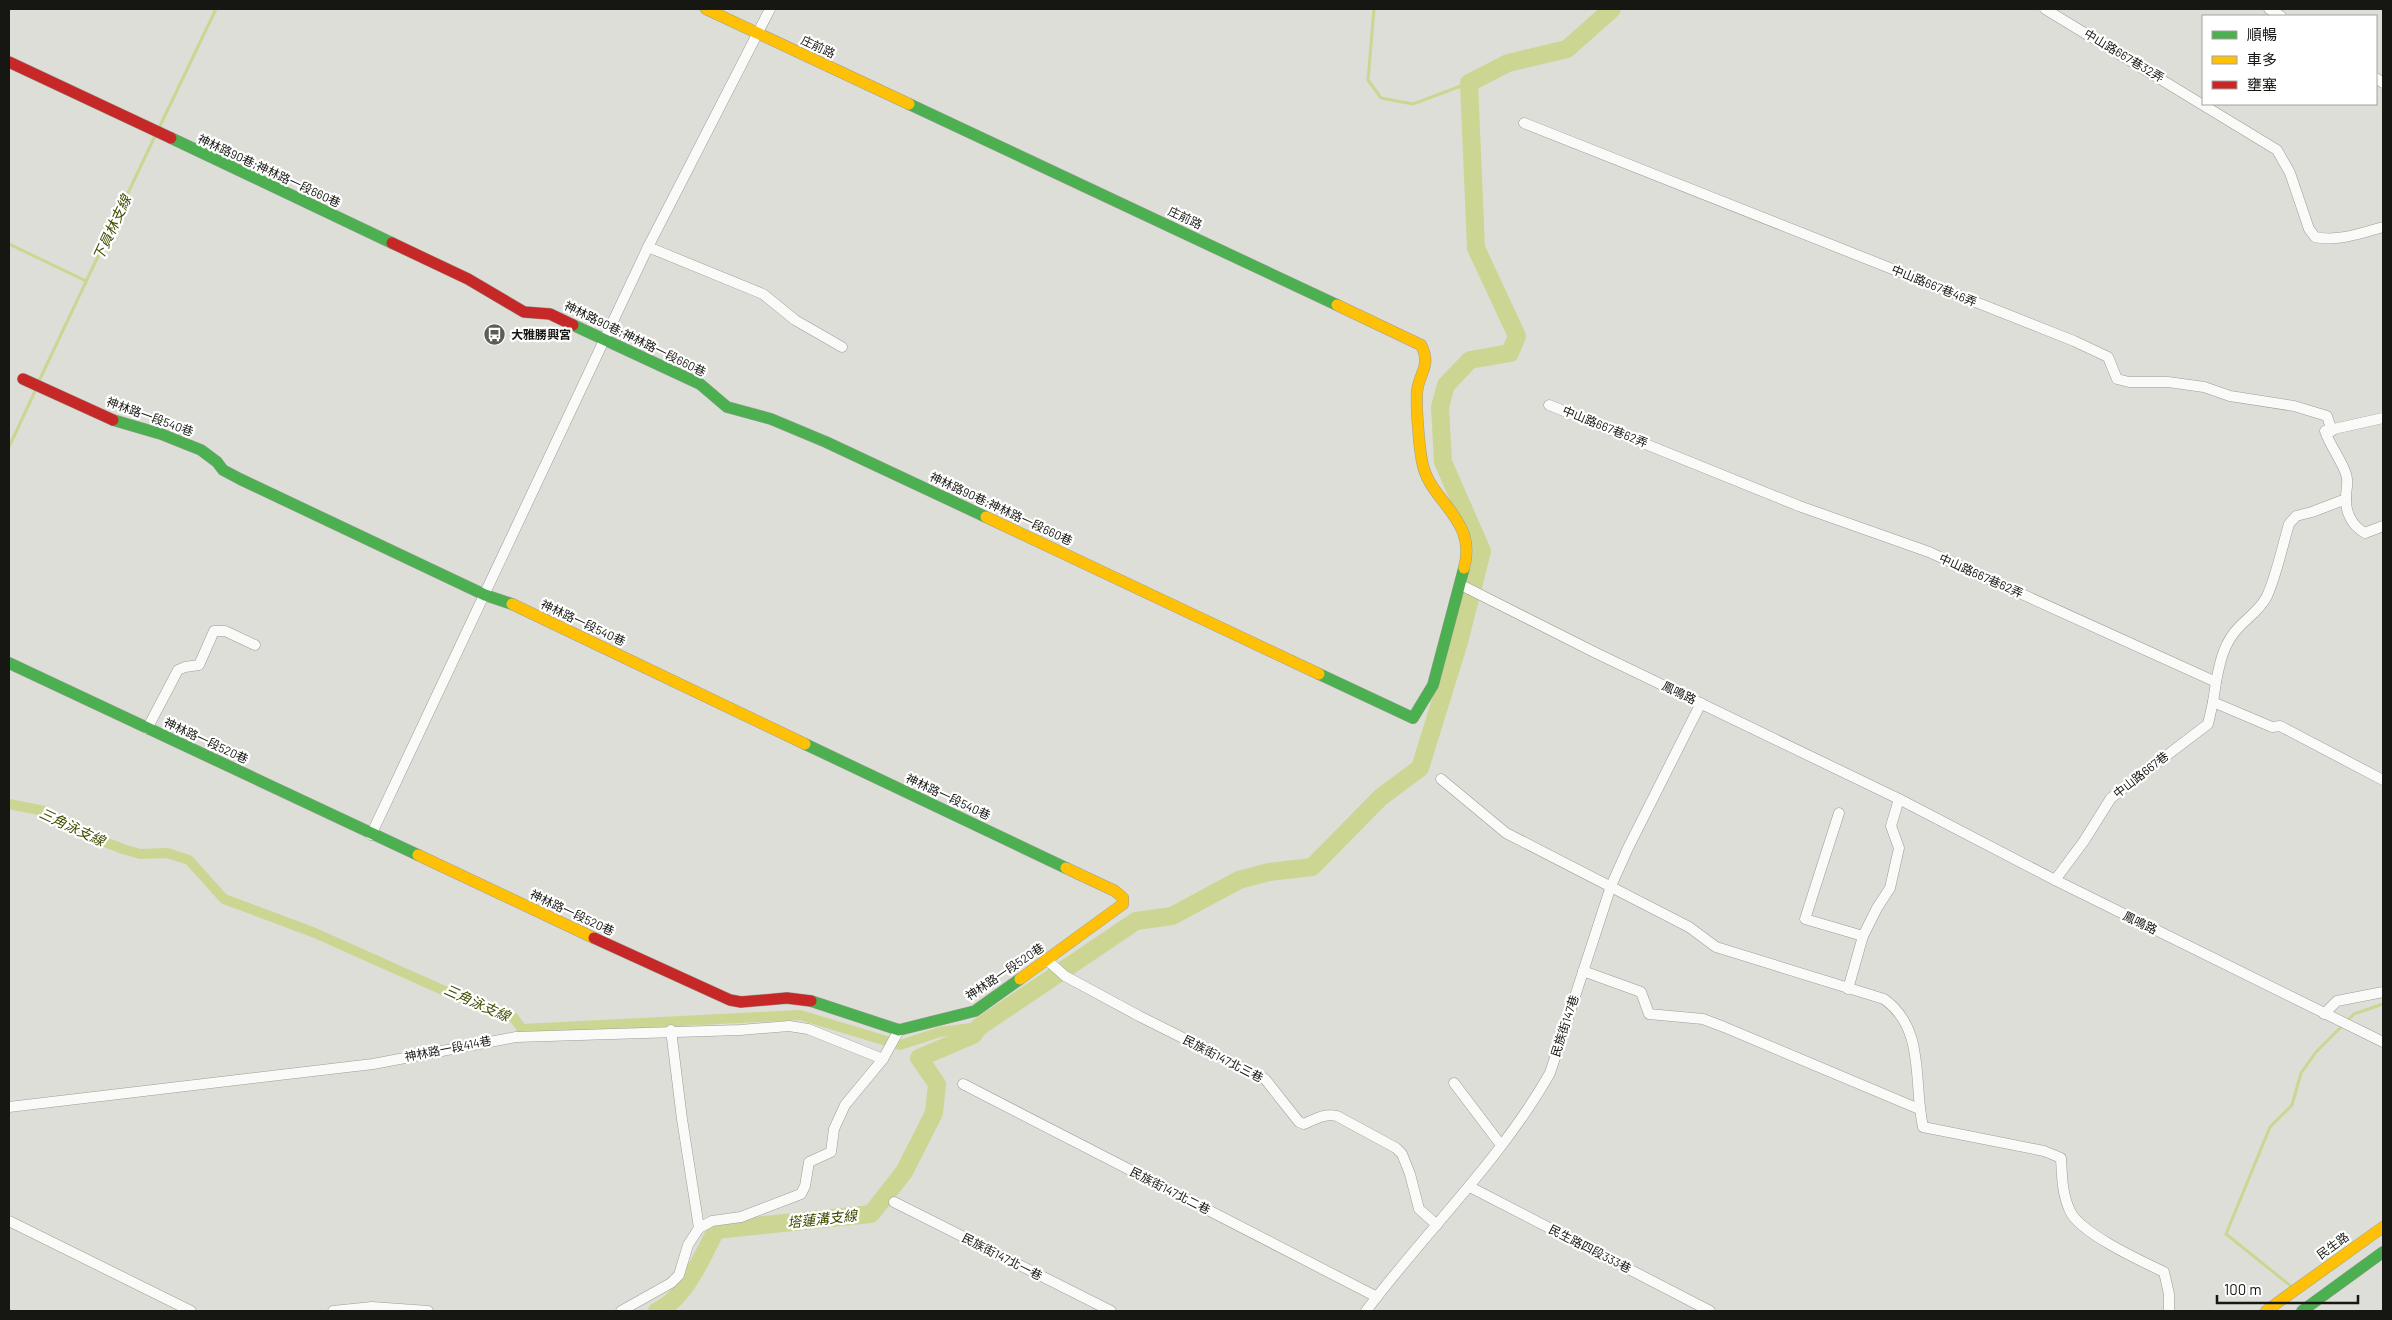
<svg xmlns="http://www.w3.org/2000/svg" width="2392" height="1320" font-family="Barlow,'Noto Sans TC',sans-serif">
<rect width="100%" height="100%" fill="#ddded7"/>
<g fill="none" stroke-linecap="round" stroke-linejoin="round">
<g stroke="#ccd692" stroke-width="3">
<path d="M1374 9 1368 80 1381 98 1413 104 1469 83"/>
<path d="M159 128 216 9"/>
<path d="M9 244 86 281"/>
<path d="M38 383 155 136"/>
<path d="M9 447 36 389"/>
<path d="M2292 1287 2226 1234 2270 1127 2292 1105 2301 1073 2316 1052 2354 1014 2383 1004"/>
</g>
<path stroke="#ccd692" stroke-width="10" d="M9 804 44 811 89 836 123 849 140 854 167 853 189 860 224 899 315 933 456 996 514 1018 522 1029 800 1015 900 1045 940 1032 979 1027"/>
<path stroke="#ccd692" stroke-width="18" d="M657 1311C684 1300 703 1256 716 1230L871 1214 904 1172 934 1113 937 1084 919 1058 973 1035 979 1027 1136 921 1172 916 1239 880 1269 872 1312 867 1381 797 1420 768 1459 642 1482 551 1443 462 1440 407 1446 385 1470 360 1510 353 1517 336 1476 248 1469 83 1508 63 1567 49 1612 9"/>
<defs>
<g id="street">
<path d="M2045 9 2277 150 2290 173 2309 229 2315 237C2337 242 2362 233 2383 227"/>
<path d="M2269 9 2281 16"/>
<path d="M2376 78 2383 83"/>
<path d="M1524 123 2074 341 2108 357 2117 379 2129 382H2168L2204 387 2230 396 2294 406 2327 416 2332 431"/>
<path d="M648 247 763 294 795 320 842 347"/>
<path d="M1549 405 1799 506 1929 552 2216 682 2213 702 2272 727 2280 726 2383 780"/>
<path d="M2383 418 2325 431C2330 446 2341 459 2346 474 2349 483 2346 488 2346 497 2345 512 2352 526 2365 533L2383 526"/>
<path d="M1461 585 1596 653 1899 799 2055 880 2383 1042"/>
<path d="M2216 682C2220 661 2224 642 2240 626 2249 617 2259 610 2266 598 2275 581 2283 544 2289 524L2296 516 2312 512 2346 499"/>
<path d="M147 729 178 670 185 667 199 665 214 631H225L255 645"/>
<path d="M1441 779 1506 833 1689 927 1716 947 1884 999C1926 1029 1913 1082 1923 1127L2044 1151 2061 1158C2062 1176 2062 1194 2070 1211 2080 1233 2141 1261 2164 1272L2169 1294V1311"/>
<path d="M1839 813 1805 919 1863 936"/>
<path d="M371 835 648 247 770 9"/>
<path d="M2055 880 2084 841 2111 798 2208 724 2213 702"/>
<path d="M1047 960 1065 976 1139 1016 1265 1079 1299 1122 1304 1124C1315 1119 1325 1113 1337 1116L1396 1148 1402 1154 1410 1174 1419 1209 1437 1225"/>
<path d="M1583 971 1641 992 1649 1014 1703 1019 1724 1027 1919 1109"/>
<path d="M1848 989 1863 936 1877 908 1890 888 1899 848 1891 826 1899 799"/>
<path d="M2324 1014 2337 1001 2383 992"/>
<path d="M671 1030 682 1119 699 1228"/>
<path d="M1454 1083 1501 1145"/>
<path d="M963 1084 1377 1297"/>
<path d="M9 1107 373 1064 516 1037 740 1030 789 1026 808 1029 883 1059"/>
<path d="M1470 1187 1710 1311"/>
<path d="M894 1202 1111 1311"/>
<path d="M9 1221 191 1311"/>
<path d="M333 1311 372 1307 428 1311"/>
<path d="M621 1311 671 1283 679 1275 688 1245 699 1228 712 1221 741 1217 801 1194 805 1186 809 1162 831 1152 834 1129 845 1105 883 1059 899 1030"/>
<path d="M1366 1311C1426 1231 1500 1161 1550 1073L1611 886 1628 848 1701 703"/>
</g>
<g id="fast">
<path d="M909 104 1337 305"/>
<path d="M171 138 392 243"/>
<path d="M573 325 700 384 727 407 771 419 826 442 986 517"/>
<path d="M113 420 161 434 201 450 217 462 223 470 240 479 485 595 512 604"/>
<path d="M9 663 418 855"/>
<path d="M1319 674 1413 718 1433 685 1464 568"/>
<path d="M805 744 1066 868"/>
<path d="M811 1001 899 1030 975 1011 1020 979"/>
<path d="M2302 1311 2383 1252"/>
</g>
<g id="slow">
<path d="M706 9 909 104"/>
<path d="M1337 305 1421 345C1432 366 1419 372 1417 392 1416 407 1419 446 1422 461 1428 501 1478 518 1464 568"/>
<path d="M986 517 1319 674"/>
<path d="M512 604 805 744"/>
<path d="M418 855 594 938"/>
<path d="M1020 979 1123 904V898L1115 891 1066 868"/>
<path d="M2266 1311 2383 1227"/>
</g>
<g id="jam">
<path d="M9 62 171 138"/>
<path d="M392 243 468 279 524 312 550 314 573 325"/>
<path d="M23 379 113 420"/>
<path d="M594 938 730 1000 741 1002 787 998 811 1001"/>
</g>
</defs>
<use href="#street" stroke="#9c9d98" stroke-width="11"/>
<use href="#fast" stroke="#9c9d98" stroke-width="12"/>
<use href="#slow" stroke="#9c9d98" stroke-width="12"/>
<use href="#jam" stroke="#9c9d98" stroke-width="12"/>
<use href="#street" stroke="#fafaf9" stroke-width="10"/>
<use href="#fast" stroke="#4caf50" stroke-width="11"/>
<use href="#slow" stroke="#ffc107" stroke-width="11"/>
<use href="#jam" stroke="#c62828" stroke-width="11"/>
</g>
<defs>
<symbol id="bus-disc" viewBox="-11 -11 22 22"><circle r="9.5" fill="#5c5d57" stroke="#fff"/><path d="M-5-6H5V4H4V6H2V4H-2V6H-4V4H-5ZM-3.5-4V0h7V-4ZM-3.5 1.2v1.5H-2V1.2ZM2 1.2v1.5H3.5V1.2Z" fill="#fff"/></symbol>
</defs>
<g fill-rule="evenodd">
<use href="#bus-disc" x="482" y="322" width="25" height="25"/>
</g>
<g text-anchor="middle" stroke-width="4.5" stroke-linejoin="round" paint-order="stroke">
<g font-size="12" fill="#161712" stroke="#fff">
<text transform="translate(818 47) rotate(25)" y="4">庄前路</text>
<text transform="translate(2124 56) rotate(31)" y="4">中山路667巷32弄</text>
<text transform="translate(269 171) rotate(25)" y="4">神林路90巷;神林路一段660巷</text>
<text transform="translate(1185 218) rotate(25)" y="4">庄前路</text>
<text transform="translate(1934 286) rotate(22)" y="4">中山路667巷46弄</text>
<text transform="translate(635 339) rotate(26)" y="4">神林路90巷;神林路一段660巷</text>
<text transform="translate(150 417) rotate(20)" y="4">神林路一段540巷</text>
<text transform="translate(1605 427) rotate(22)" y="4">中山路667巷62弄</text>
<text transform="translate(1001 509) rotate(25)" y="4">神林路90巷;神林路一段660巷</text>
<text transform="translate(1981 576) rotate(24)" y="4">中山路667巷62弄</text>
<text transform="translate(583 623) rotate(25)" y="4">神林路一段540巷</text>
<text transform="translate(1679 693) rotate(26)" y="4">鳳鳴路</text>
<text transform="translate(206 741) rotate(25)" y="4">神林路一段520巷</text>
<text transform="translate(2141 775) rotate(-38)" y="4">中山路667巷</text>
<text transform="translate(948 797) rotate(25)" y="4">神林路一段540巷</text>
<text transform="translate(572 913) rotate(25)" y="4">神林路一段520巷</text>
<text transform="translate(2140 923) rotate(26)" y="4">鳳鳴路</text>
<text transform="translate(1005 972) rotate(-34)" y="4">神林路一段520巷</text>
<text transform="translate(1565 1026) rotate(-72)" y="4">民族街147巷</text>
<text transform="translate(448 1049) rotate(-11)" y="4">神林路一段414巷</text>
<text transform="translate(1223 1059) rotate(27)" y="4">民族街147北三巷</text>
<text transform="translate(1170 1191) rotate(27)" y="4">民族街147北二巷</text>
<text transform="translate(2333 1246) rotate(-36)" y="4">民生路</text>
<text transform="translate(1590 1249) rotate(27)" y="4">民生路四段333巷</text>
<text transform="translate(1002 1257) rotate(27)" y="4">民族街147北一巷</text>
</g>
<g font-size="12" font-weight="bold" fill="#161712" stroke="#fff" text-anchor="start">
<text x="511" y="339">大雅勝興宮</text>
</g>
<g font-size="14" font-style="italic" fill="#434c01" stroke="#fff">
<text transform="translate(112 228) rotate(-65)" y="5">下員林支線</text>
<text transform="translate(72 827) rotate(25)" y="5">三角泳支線</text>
<text transform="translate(477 1003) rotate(24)" y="5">三角泳支線</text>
<text transform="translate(822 1219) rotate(-6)" y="5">塔蓮溝支線</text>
</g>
</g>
<rect width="2392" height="1320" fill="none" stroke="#161712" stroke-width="20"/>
<rect x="2202" y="15" width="175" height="90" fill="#ffffff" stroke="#a2a2a0"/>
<rect x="2212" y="31" width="25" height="8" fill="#4caf50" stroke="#a2a2a0"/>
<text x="2247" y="40" font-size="15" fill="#161712">順暢</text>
<rect x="2212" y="56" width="25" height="8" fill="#ffc107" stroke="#a2a2a0"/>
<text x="2247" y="65" font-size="15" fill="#161712">車多</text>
<rect x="2212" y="81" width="25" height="8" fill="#c62828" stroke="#a2a2a0"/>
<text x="2247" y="90" font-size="15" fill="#161712">壅塞</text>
<path d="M2217 1295v8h141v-8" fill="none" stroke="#161712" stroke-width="2.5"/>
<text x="2224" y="1295" font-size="15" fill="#161712" stroke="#ffffff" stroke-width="4" paint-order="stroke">100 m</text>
</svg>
